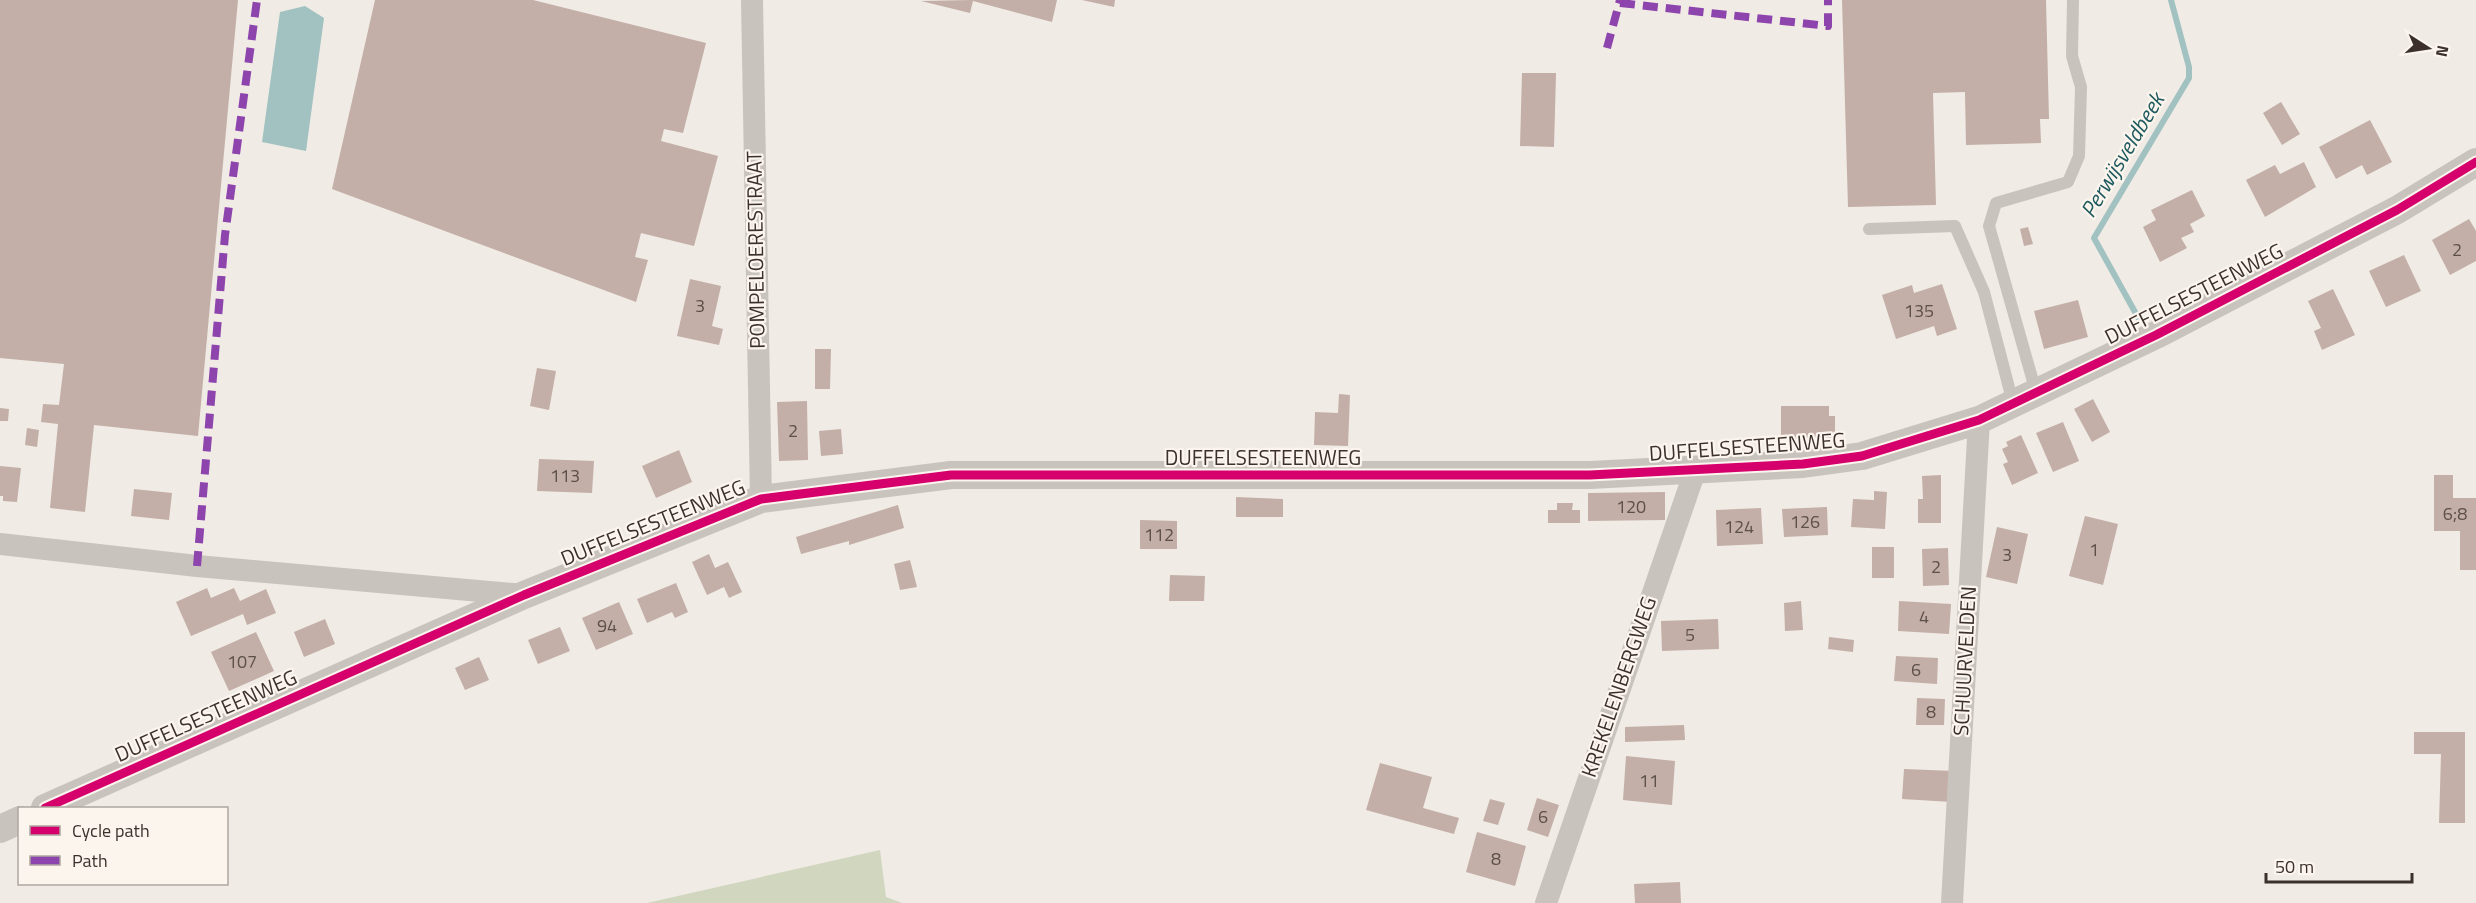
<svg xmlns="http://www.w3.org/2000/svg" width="2476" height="903" font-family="'Titillium Web',sans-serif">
<rect width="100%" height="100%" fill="#f0ebe5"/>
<path fill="#d1d6bf" d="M880 850 886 897 902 903H647Z"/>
<path fill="#a1c2c1" d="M305 6 324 18 306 151 262 142 280 12Z"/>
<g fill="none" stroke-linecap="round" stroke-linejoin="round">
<path stroke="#a1c2c1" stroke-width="6" d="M2140 321 2094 238 2189 78V67L2171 0"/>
</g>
<g fill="#c3afa7">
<path d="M0 0H238L198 436 94 425 85 512 50 508 58 424 41 422 43 404 59 405 64 364 0 358Z"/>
<path d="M375 0H533L706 43 683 133 664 129 661 141 718 156 694 246 641 233 635 257 648 260 636 302 332 189Z"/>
<path d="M971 0H1057L1052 22 973 1 970 13 921 1Z"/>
<path d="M1082 0H1115L1114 7Z"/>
<path d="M1842 0H2046L2049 119H2040L2041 143 1966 145 1965 92 1933 93 1936 205 1848 207Z"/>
<path d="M1522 73H1556L1554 147 1520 146Z"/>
<path d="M2281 102 2300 134 2282 145 2263 113Z"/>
<path d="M2370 120 2392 162 2367 175 2362 165 2336 179 2319 147Z"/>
<path d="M2304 162 2316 187 2265 217 2246 180 2275 165 2280 174Z"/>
<path d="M2192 190 2205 216 2190 224 2194 232 2181 238 2187 248 2160 262 2143 227 2156 220 2151 210Z"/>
<path d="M2469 219 2476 231V261L2450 275 2432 240Z"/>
<path d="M2028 227 2033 244 2024 246 2020 229Z"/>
<path d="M2404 255 2421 291 2386 307 2369 271Z"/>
<path d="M690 279 721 286 712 326 723 329 719 345 677 336Z"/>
<path d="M1942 284 1957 329 1937 336 1934 326 1896 339 1882 295 1912 285 1914 293Z"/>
<path d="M2333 289 2355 335 2322 350 2314 331 2321 328 2308 301Z"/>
<path d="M2078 300 2088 337 2044 349 2034 311Z"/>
<path d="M815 349H831L830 389H815Z"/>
<path d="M537 368 556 371 549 410 530 406Z"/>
<path d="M1339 394 1350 395 1348 446 1314 445 1315 412 1338 413Z"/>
<path d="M2093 399 2110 432 2092 442 2074 409Z"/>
<path d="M807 401 808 460 779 461 777 402Z"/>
<path d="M1781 406H1829V416H1835V441L1781 440Z"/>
<path d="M0 408 9 409 8 421H0Z"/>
<path d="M2063 422 2079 461 2053 472 2036 433Z"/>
<path d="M27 428 39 430 37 447 25 445Z"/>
<path d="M841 429 843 454 821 456 819 431Z"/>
<path d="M2021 435 2038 473 2012 485 2003 464 2008 462 2002 449 2008 446 2006 442Z"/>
<path d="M679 450 692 482 656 498 642 466Z"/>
<path d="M539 459 594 461 592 493 537 491Z"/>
<path d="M0 466 21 468 17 502 3 501V496H0Z"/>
<path d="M1941 475V523H1918V499H1923L1922 476Z"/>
<path d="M2434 475H2453V498H2476V570H2460V531H2434Z"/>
<path d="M134 489 172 493 169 520 131 516Z"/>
<path d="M1874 491 1887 492 1885 529 1851 527 1853 499 1874 500Z"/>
<path d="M1665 492V520L1588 521V493Z"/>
<path d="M1236 497 1283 499V517H1236Z"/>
<path d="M1557 503H1573L1572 510H1580V523H1548V510H1557Z"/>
<path d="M898 505 904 528 849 545V541L801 554 796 537Z"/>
<path d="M1827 507 1828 535 1784 537 1782 509Z"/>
<path d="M1761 508 1763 544 1717 546 1716 510Z"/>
<path d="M2085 516 2118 524 2103 585 2069 576Z"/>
<path d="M1140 520 1177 521V549H1140Z"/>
<path d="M1997 527 2028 534 2017 584 1986 577Z"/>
<rect x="1872" y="547" width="22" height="31"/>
<path d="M1948 548 1949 585 1923 586 1922 549Z"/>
<path d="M709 554 715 568 728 562 742 592 729 598 724 587 707 595 692 562Z"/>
<path d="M910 560 917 587 900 590 894 564Z"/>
<path d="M1170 575 1205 576 1204 601H1169Z"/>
<path d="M676 583 688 612 675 618 672 612 647 623 637 599Z"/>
<path d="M207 588 211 598 234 588 240 601 266 589 276 613 247 625 243 614 191 636 176 602Z"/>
<path d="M1801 601 1803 630 1785 631 1784 603Z"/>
<path d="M1899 601 1951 604 1949 634 1898 631Z"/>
<path d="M619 602 633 634 596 650 582 618Z"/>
<path d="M325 619 335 644 304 657 294 632Z"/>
<path d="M1718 619 1719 649 1662 651 1661 621Z"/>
<path d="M560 627 570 651 538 664 528 640Z"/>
<path d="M256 632 274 671 229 691 211 652Z"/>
<path d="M1829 637 1854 640 1853 652 1828 649Z"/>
<path d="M1896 656 1938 658 1937 684 1894 681Z"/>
<path d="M479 657 489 680 465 690 455 668Z"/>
<path d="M1917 698 1945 699 1944 725H1916Z"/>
<path d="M1684 725 1685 740 1625 742V727Z"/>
<path d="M2414 732H2465V823H2439L2441 754H2414Z"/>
<path d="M1626 756 1675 761 1672 805 1623 800Z"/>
<path d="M1380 763 1432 777 1423 808 1459 818 1454 834 1366 810Z"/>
<path d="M1904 769 1954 771 1952 802 1902 799Z"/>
<path d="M1537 798 1559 805 1548 837 1527 830Z"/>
<path d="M1490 799 1505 803 1498 825 1483 821Z"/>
<path d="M1477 832 1526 846 1515 886 1466 872Z"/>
<path d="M1680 882 1681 903H1635L1634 884Z"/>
</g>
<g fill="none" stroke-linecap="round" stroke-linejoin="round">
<g stroke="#c9c3be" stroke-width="12">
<path d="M1869 229 1955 226 1984 292 2013 403"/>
<path d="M2036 392 1989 226 1996 203 2068 182 2079 156 2081 87 2072 56 2073 0"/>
</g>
<g stroke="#c9c3be" stroke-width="22">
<path d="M752 0 761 499"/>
<path d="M0 544 197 566 524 595"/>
<path d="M1546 903 1695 471"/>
<path d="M1952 903 1979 420"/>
</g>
<g stroke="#c9c3be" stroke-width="28">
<path d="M45 808 524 595 761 499 951 475H1590L1803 464 1862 456 1979 420 2156 335 2397 210 2476 162"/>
<path d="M0 829 20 820"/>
</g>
<g stroke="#8e44ad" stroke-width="8" stroke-dasharray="15 8" stroke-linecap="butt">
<path d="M1620 3 1828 26V0"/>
<path d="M1607 48 1620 0"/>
<path d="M197 566 225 235 257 0"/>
</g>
<defs>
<path id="cycleway" d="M45 808 524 595 761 499 951 475H1590L1803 464 1862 456 1979 420 2156 335 2397 210 2476 162"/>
</defs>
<use href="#cycleway" stroke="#fbf5ee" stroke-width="13"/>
<use href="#cycleway" stroke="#d6006c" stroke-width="9"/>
</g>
<g text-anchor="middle" stroke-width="4.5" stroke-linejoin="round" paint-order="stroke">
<g font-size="18" fill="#5d504a">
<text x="2457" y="256">2</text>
<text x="700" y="312">3</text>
<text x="1919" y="317">135</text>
<text x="793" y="437">2</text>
<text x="565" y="482">113</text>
<text x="1631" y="513">120</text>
<text x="2455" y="520">6;8</text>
<text x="1805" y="528">126</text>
<text x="1739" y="533">124</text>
<text x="1159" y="541">112</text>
<text x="2094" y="556">1</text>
<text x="2007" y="561">3</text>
<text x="1936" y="573">2</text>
<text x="1924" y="623">4</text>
<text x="607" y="632">94</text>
<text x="1690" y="641">5</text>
<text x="242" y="668">107</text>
<text x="1916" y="676">6</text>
<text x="1931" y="718">8</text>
<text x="1649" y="787">11</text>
<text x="1543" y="823">6</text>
<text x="1496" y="865">8</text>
</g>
<g font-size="21" fill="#3b302b" stroke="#fbf5ee">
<text transform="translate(756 250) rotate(-91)" y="7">POMPELOERESTRAAT</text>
<text transform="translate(2194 294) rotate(-27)" y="7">DUFFELSESTEENWEG</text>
<text transform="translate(1747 447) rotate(-4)" y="7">DUFFELSESTEENWEG</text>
<text x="1263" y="465">DUFFELSESTEENWEG</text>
<text transform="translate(653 523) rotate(-22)" y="7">DUFFELSESTEENWEG</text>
<text transform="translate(1965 661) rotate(-87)" y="7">SCHUURVELDEN</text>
<text transform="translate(1619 687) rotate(-71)" y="7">KREKELENBERGWEG</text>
<text transform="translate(206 716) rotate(-24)" y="7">DUFFELSESTEENWEG</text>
</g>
<g font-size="22" font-style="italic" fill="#1f5a5e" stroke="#fbf5ee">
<text transform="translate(2122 155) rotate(-59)" y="8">Perwijsveldbeek</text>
</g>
</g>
<rect x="18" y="807" width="210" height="78" fill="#fbf5ee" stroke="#aea6a0" stroke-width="1.5"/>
<rect x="30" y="826" width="30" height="9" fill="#d6006c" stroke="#aea6a0" stroke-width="1.5"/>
<text x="72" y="837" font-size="18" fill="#3b302b">Cycle path</text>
<rect x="30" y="856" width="30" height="9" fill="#8e44ad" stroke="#aea6a0" stroke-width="1.5"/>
<text x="72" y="867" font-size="18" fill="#3b302b">Path</text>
<g transform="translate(2428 48) rotate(102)" stroke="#fbf5ee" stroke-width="4.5" paint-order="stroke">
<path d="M0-4.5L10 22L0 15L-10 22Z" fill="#3b302b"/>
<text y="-9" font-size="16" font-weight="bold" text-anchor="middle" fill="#3b302b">N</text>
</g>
<path d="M2266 873v9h146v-9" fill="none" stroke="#3b302b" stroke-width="3"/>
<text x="2275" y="873" font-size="18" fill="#3b302b" stroke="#fbf5ee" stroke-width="4.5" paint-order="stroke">50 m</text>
</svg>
